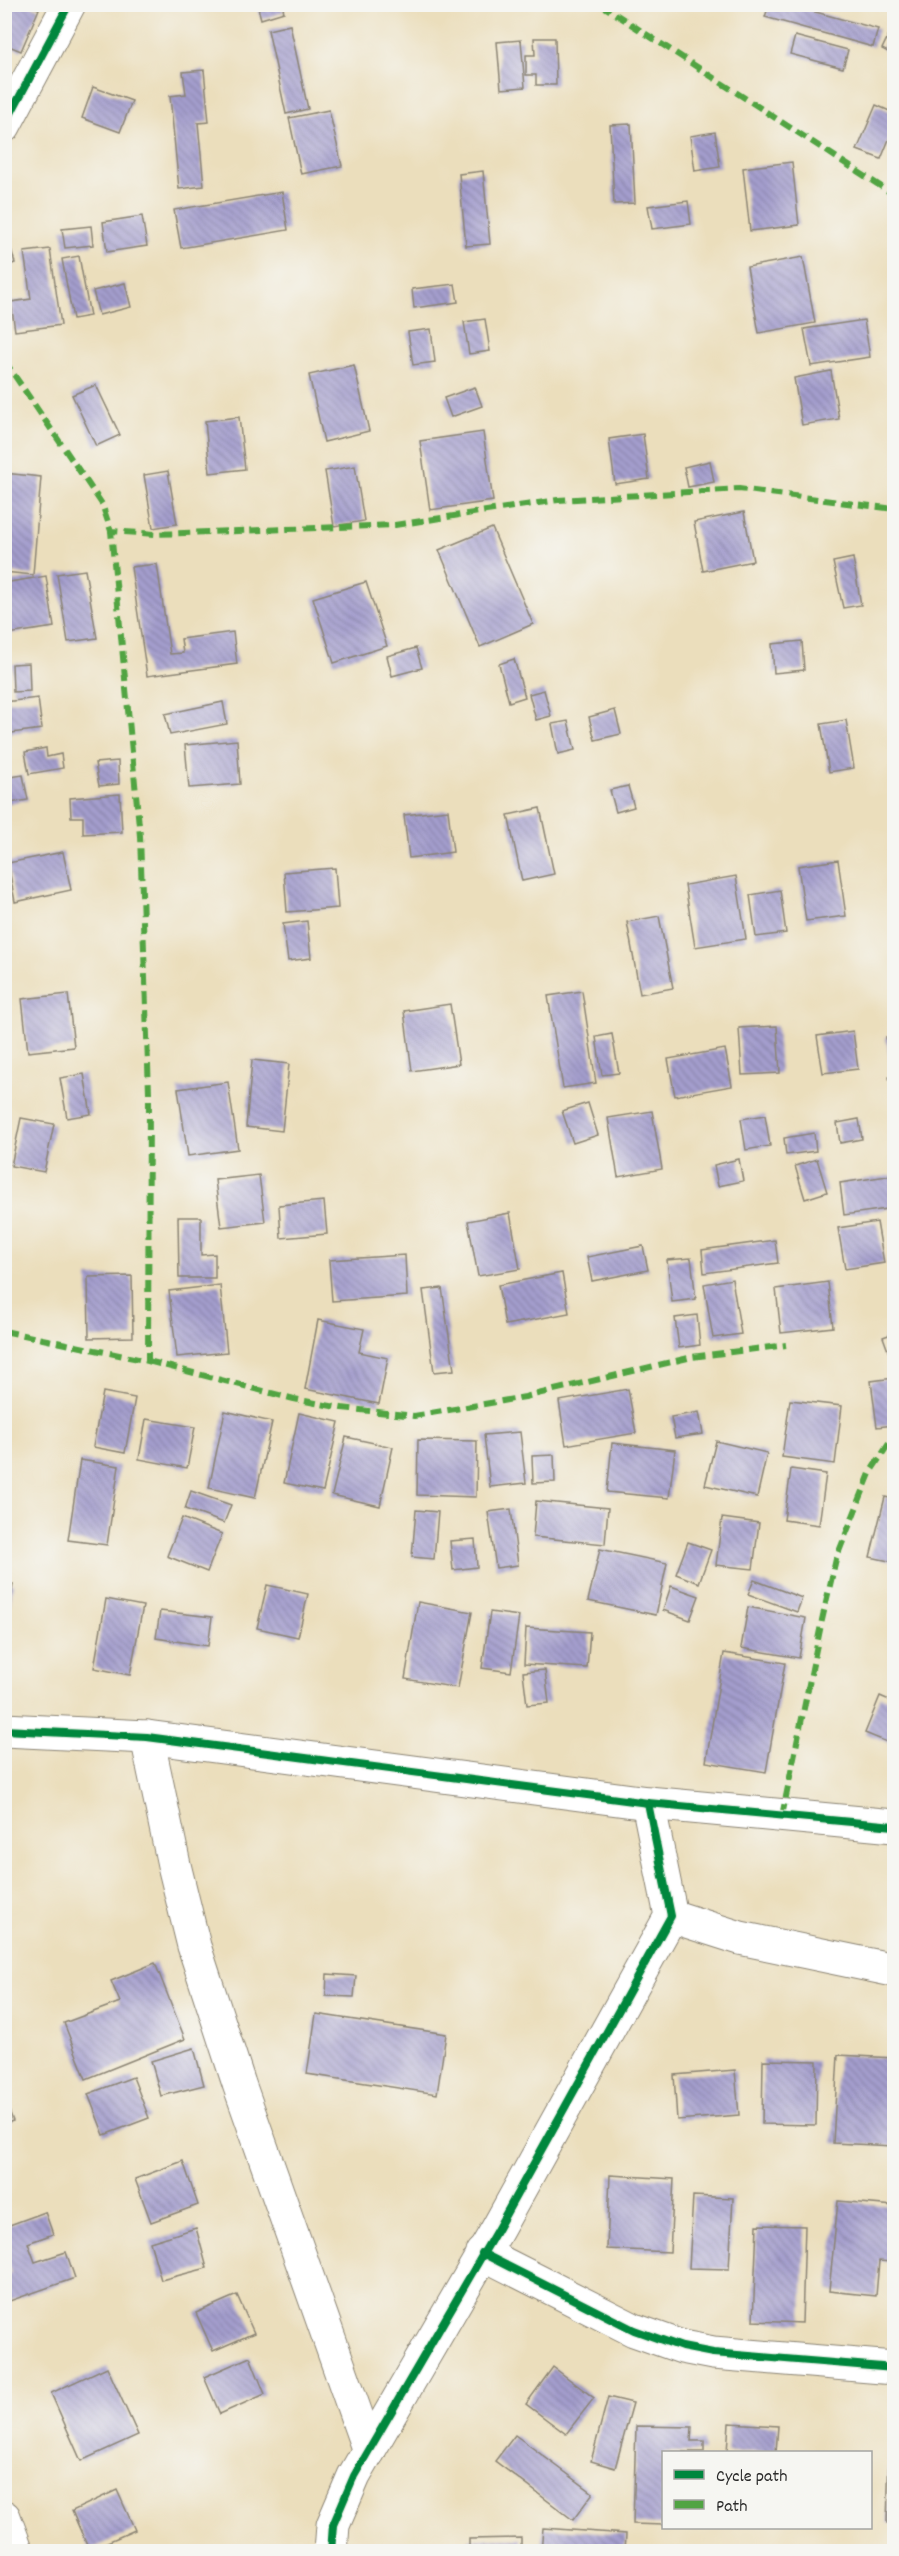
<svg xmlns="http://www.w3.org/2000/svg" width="899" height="2556" font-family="Dekko,sans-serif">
<defs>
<pattern id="building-back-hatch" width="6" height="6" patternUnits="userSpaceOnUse" patternTransform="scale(1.5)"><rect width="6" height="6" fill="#a49ece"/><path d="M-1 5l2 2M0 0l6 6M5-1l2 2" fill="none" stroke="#8681a7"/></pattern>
</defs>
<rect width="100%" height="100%" fill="#f6f6f2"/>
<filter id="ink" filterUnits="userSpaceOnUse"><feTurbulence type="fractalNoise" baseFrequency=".0167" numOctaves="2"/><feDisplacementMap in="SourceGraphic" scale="12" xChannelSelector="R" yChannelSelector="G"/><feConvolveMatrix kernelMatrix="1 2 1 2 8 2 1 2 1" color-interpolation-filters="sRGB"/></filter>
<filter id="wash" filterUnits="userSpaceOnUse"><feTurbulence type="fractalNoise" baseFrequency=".008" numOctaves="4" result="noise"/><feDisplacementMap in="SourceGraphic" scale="24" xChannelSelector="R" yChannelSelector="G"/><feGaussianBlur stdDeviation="1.35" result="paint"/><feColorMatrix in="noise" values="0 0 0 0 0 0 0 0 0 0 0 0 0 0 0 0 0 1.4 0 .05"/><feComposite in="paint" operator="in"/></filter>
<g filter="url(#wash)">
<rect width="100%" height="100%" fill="#ebdebc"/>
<g id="blocks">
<g fill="url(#building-back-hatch)">
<path d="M13 4H27L39 9 21 51 4 44V26Z"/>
<path d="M257 4H282L284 12 261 19Z"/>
<path d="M769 5H790L878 29 873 47 765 17Z"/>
<path d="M894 24V55L882 49Z"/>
<path d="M290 25 308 109 286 114 268 30Z"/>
<path d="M795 36 848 50 843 68 790 54Z"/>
<path d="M534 38H555L556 85H536V75H526V55H535Z"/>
<path d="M521 40 525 87 501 89 497 42Z"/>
<path d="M204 70 209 122 198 123 204 186 179 189 170 96 186 94 183 72Z"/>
<path d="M93 87 132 101 120 132 82 118Z"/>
<path d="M876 105 894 113V127L881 159 857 150Z"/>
<path d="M329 110 342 166 301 174 289 118Z"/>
<path d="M631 124 635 203 614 204 610 125Z"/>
<path d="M715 132 720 167 695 171 690 136Z"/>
<path d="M792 162 799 225 750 231 743 168Z"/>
<path d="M483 171 490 244 466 246 459 174Z"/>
<path d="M282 192 288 230 181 248 174 210Z"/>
<path d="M688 201 691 224 652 229 648 206Z"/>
<path d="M142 216 147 246 107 252 103 222Z"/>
<path d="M91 226 93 245 65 248 62 229Z"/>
<path d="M10 245 15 263 4 267V246Z"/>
<path d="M50 249 61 325 15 331 11 302 31 299 24 252Z"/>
<path d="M79 256 90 316 73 319 62 259Z"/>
<path d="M803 257 815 323 759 333 747 267Z"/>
<path d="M125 283 131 307 99 315 93 291Z"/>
<path d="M455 284 458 302 414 308 412 289Z"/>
<path d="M485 319 490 351 469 354 464 322Z"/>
<path d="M864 320 870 357 811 366 804 329Z"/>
<path d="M431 329 435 362 413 365 408 332Z"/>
<path d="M354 365 369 431 324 442 309 375Z"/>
<path d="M831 371 839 419 802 425 794 378Z"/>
<path d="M96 385 120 435 96 446 72 395Z"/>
<path d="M475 387 482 406 451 417 444 398Z"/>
<path d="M239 417 245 469 210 473 205 421Z"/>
<path d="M483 432 493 501 430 510 420 441Z"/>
<path d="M643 434 649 479 615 484 609 439Z"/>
<path d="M710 461 714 482 688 487 684 467Z"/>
<path d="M355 466 364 521 334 526 325 471Z"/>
<path d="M168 471 177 524 153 528 144 475Z"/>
<path d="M4 473 41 477 33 575 4 572Z"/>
<path d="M744 512 753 561 703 571 694 522Z"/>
<path d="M492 528 533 624 480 647 439 550Z"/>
<path d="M853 558 861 605 843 608 833 562Z"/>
<path d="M157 564 170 654 183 653 181 639 233 632 237 664 147 676 131 567Z"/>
<path d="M85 570 97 638 68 642 57 574Z"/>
<path d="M46 576 54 627 8 634 4 610V583Z"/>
<path d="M366 582 387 646 334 663 313 598Z"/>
<path d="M802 641 804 670 774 673 772 644Z"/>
<path d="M416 648 422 668 392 676 387 656Z"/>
<path d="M514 659 525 697 509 702 499 664Z"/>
<path d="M29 663 30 691 13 692 12 664Z"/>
<path d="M544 690 551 716 536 720 529 694Z"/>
<path d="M38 698 42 729 4 734V702Z"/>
<path d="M223 702 227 724 170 735 165 714Z"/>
<path d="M615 710 621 734 595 740 589 717Z"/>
<path d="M846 720 854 768 829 772 821 724Z"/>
<path d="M568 721 575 750 558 754 552 724Z"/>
<path d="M237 740 240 784 189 788 185 745Z"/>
<path d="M46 748 47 757 61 754 63 768 29 774 25 752Z"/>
<path d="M118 761 119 784 99 786 95 763Z"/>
<path d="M23 775 28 800 4 804V778Z"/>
<path d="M628 786 634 807 616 812 610 790Z"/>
<path d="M120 794 122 832 83 834V817H71L70 798Z"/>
<path d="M540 808 554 874 522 881 508 815Z"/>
<path d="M448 810 453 852 409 858 404 815Z"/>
<path d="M63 852 71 890 15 902 8 863Z"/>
<path d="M838 860 846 916 806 921 798 866Z"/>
<path d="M335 868 338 908 287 912 284 872Z"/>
<path d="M736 876 746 939 695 947 685 885Z"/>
<path d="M780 890 786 933 756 937 750 895Z"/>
<path d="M659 916 673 988 640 994 627 922Z"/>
<path d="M307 921 311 958 288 961 283 924Z"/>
<path d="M582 991 596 1083 563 1088 548 996Z"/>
<path d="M68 994 74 1047 28 1052 22 999Z"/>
<path d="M450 1004 459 1064 412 1071 404 1011Z"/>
<path d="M777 1026 780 1073 742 1075 739 1028Z"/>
<path d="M853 1031 858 1069 823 1073 817 1036Z"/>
<path d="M612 1034 619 1073 602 1075 596 1037Z"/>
<path d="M894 1036V1067L891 1068 886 1037Z"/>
<path d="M725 1049 732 1086 675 1096 668 1059Z"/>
<path d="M252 1060 289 1064 282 1131 246 1127Z"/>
<path d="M84 1074 91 1114 67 1118 60 1078Z"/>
<path d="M894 1076V1099H893L889 1077Z"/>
<path d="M228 1082 238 1149 188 1156 178 1089Z"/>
<path d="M588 1103 598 1135 573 1143 562 1111Z"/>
<path d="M652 1111 662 1169 618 1177 608 1118Z"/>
<path d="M765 1115 770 1146 746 1150 741 1119Z"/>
<path d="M21 1118 54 1124 44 1172 11 1166Z"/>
<path d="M859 1119 862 1139 840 1143 837 1123Z"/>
<path d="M814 1133 816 1151 786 1155 784 1138Z"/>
<path d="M739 1159 743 1181 718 1186 714 1165Z"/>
<path d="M817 1159 827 1192 805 1199 795 1166Z"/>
<path d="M259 1175 265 1222 221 1227 215 1180Z"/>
<path d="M894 1175V1208L844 1215 840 1183Z"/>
<path d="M324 1201 327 1234 281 1238 279 1205Z"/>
<path d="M510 1213 520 1269 478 1276 468 1221Z"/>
<path d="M178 1217H201V1255L215 1254V1278H179Z"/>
<path d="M877 1222 884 1263 845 1269 838 1228Z"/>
<path d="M775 1240 778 1263 704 1273 702 1250Z"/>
<path d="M643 1246 648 1270 592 1281 587 1257Z"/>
<path d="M405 1255 407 1296 332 1301 329 1260Z"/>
<path d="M691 1258 696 1299 672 1302 667 1260Z"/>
<path d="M562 1273 569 1313 505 1325 498 1285Z"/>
<path d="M132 1276 133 1337 89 1338 88 1277Z"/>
<path d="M732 1279 741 1334 713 1338 704 1284Z"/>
<path d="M828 1282 833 1327 781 1333 776 1289Z"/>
<path d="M220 1285 227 1352 177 1357 169 1291Z"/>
<path d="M442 1288 454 1370 434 1372 423 1290Z"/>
<path d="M697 1315 700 1345 679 1348 675 1318Z"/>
<path d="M318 1320 364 1329 359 1352 388 1358 379 1404 305 1389Z"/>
<path d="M894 1333V1367L883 1337Z"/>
<path d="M894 1378V1425L877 1427 871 1381Z"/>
<path d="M628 1389 636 1433 566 1445 559 1401Z"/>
<path d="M103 1392 135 1398 125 1453 93 1447Z"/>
<path d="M790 1400 842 1406 835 1464 782 1457Z"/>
<path d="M225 1411 272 1422 255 1498 209 1488Z"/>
<path d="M699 1412 703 1434 675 1438 671 1417Z"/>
<path d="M299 1413 339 1422 323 1491 284 1483Z"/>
<path d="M146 1419 195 1427 187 1468 139 1459Z"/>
<path d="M520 1432 526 1483 490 1487 484 1435Z"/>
<path d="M346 1437 393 1447 380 1506 332 1495Z"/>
<path d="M418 1440 477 1441 476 1497 417 1495Z"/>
<path d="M716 1441 767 1453 757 1497 705 1485Z"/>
<path d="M612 1443 675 1450 669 1498 607 1492Z"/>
<path d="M554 1455 555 1482 533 1483 532 1456Z"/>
<path d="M80 1460 119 1466 107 1545 68 1540Z"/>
<path d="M791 1469 826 1474 819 1525 784 1520Z"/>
<path d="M191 1491 231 1505 224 1523 185 1509Z"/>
<path d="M885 1497 894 1499V1562L870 1557Z"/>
<path d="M536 1501 608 1508 605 1544 533 1537Z"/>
<path d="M511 1509 518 1565 496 1568 488 1512Z"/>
<path d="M416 1510 438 1512 434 1559 412 1557Z"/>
<path d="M182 1518 222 1534 207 1572 167 1556Z"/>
<path d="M722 1518 759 1523 753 1569 716 1565Z"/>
<path d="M475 1539 477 1567 453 1570 450 1541Z"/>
<path d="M688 1542 711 1550 699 1583 676 1574Z"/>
<path d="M600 1549 667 1563 656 1615 588 1601Z"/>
<path d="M754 1580 802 1598 797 1612 748 1594Z"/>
<path d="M4 1583 13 1584 6 1634H4Z"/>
<path d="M267 1585 308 1594 298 1637 257 1628Z"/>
<path d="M671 1586 699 1596 690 1620 663 1610Z"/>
<path d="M106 1599 143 1606 130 1675 94 1668Z"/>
<path d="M418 1602 472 1612 458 1688 405 1679Z"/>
<path d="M748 1607 806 1618 799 1658 741 1648Z"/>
<path d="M160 1611 212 1617 208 1646 156 1638Z"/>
<path d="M490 1612 519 1616 511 1672 482 1668Z"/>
<path d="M526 1628 590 1632 587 1668 524 1664Z"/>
<path d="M724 1653 785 1663 766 1772 706 1762Z"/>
<path d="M545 1670 549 1703 527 1705 523 1672Z"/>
<path d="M880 1696 894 1702V1745L865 1733Z"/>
<path d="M155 1963 185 2039 86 2079 64 2023 120 2002 111 1981Z"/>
<path d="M327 1974 356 1976 354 1997 326 1996Z"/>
<path d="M316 2014 446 2034 437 2094 307 2074Z"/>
<path d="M194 2048 204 2085 161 2096 151 2061Z"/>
<path d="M838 2055 894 2058V2146L833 2143Z"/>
<path d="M763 2060 817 2061 816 2125 762 2124Z"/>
<path d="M735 2070 739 2115 677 2120 674 2075Z"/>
<path d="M133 2077 149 2118 104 2135 88 2094Z"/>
<path d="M4 2097 13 2121 4 2124Z"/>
<path d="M183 2161 198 2205 151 2222 135 2179Z"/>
<path d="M610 2175 674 2179 670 2252 607 2249Z"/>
<path d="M693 2196 733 2198 729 2269 689 2268Z"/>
<path d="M838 2201 894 2206 892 2262 879 2261 876 2296 829 2291Z"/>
<path d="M45 2212 53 2234 28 2243 35 2262 66 2252 75 2278 4 2303V2275L11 2273 4 2253V2227Z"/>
<path d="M757 2225 805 2226 802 2323 753 2321Z"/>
<path d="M196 2228 207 2268 161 2280 150 2242Z"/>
<path d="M237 2295 254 2333 213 2351 196 2313Z"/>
<path d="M250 2357 265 2394 220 2414 204 2377Z"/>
<path d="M107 2367 138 2435 81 2461 51 2393Z"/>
<path d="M553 2367 594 2398 566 2434 526 2404Z"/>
<path d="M608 2397 633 2403 615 2468 591 2461Z"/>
<path d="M729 2423 778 2426 776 2452H727Z"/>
<path d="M636 2426 692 2427 691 2441H704V2452H664V2525L633 2524Z"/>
<path d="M515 2435 593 2493 573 2520 495 2461Z"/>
<path d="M889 2455 894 2456V2523H887Z"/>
<path d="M117 2490 135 2530 89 2550 72 2511Z"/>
<path d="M543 2528 626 2534 625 2552H541Z"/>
<path d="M521 2538V2552H469V2539Z"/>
</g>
</g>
</g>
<g filter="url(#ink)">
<use href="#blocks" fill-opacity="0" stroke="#8b8474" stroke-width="1.5"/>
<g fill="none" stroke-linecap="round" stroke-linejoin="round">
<defs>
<g id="minor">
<path d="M4 126 69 4"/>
<path d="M4 1730 147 1737 648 1803 894 1826"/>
<path d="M147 1737 174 1865 194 1946 239 2084 369 2451"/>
<path d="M671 1916 740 1938 894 1970"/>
<path d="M482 2253 634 2330 682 2347 713 2353 894 2368"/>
<path d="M4 2517 17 2552"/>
<path d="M331 2552 333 2525 354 2476 497 2230 671 1916 648 1803"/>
</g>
</defs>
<use href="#minor" stroke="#8b8474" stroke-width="35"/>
<use href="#minor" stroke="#fff" stroke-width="33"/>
<g stroke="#51a443" stroke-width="6" stroke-dasharray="12 6" stroke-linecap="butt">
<path d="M600 4 894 195"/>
<path d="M4 360 102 504 111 531 156 534 395 525 558 500 739 489 894 509"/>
<path d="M4 1331 148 1361 149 1093 140 836 111 531"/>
<path d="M148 1361 294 1399 342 1408 414 1416 525 1397 692 1357 786 1345"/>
<path d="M782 1816 822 1620 836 1559 871 1471 894 1436"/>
</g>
<defs>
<g id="cycleway">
<path d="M4 126 69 4"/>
<path d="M4 1730 147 1737 648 1803 894 1826"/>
<path d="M482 2253 634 2330 682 2347 713 2353 894 2368"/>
<path d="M331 2552 333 2525 354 2476 497 2230 671 1916 648 1803"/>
</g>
</defs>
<use href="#cycleway" stroke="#f6f6f2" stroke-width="11"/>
<use href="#cycleway" stroke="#00873e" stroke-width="8"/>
</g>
</g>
<rect width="899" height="2556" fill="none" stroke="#f6f6f2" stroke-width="24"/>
<rect x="662" y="2451" width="210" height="78" fill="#f6f6f2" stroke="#a5a5a2" stroke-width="1.5"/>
<rect x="674" y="2470" width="30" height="9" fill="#00873e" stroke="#a5a5a2" stroke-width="1.5"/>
<text x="716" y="2481" font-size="18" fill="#2b2b2b">Cycle path</text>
<rect x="674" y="2500" width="30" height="9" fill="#51a443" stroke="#a5a5a2" stroke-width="1.5"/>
<text x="716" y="2511" font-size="18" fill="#2b2b2b">Path</text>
</svg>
